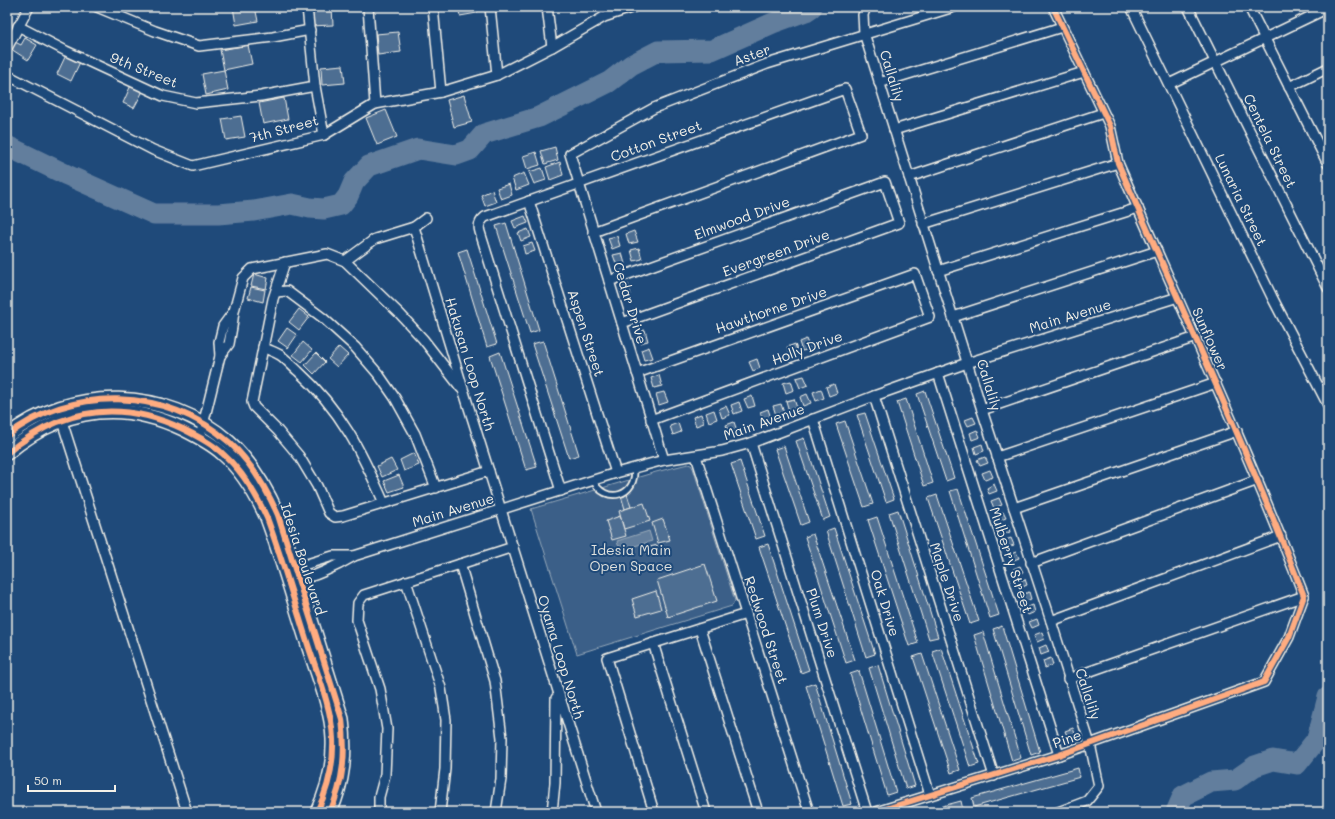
<svg xmlns="http://www.w3.org/2000/svg" width="1335" height="819" font-family="Mali,sans-serif">
<rect width="100%" height="100%" fill="#1f4a7a"/>
<filter id="ink" filterUnits="userSpaceOnUse"><feTurbulence type="fractalNoise" baseFrequency=".025" numOctaves="2"/><feDisplacementMap in="SourceGraphic" scale="8" xChannelSelector="R" yChannelSelector="G"/><feConvolveMatrix kernelMatrix="1 2 1 2 8 2 1 2 1" color-interpolation-filters="sRGB"/></filter>
<g filter="url(#ink)">
<path fill="#3a5f88" stroke="#97a8b8" d="M688 464 691 465 693 468 735 601 732 606 577 654 531 509 656 472Z"/>
<path fill="#627e9d" stroke="#9cacbb" d="M649 531 652 541 624 549 618 545 617 541Z"/>
<g fill="none" stroke-linecap="round" stroke-linejoin="round">
<g stroke="#627e9d" stroke-width="21">
<path d="M7 146 67 175 154 214H218L254 211 292 204 310 208 324 209 341 205 348 196 354 182 369 166 418 149 456 155 470 150 484 134 539 117 609 82 631 65 658 51 712 50 773 23 806 11 812 7"/>
<path d="M1176 812 1183 796 1211 782 1235 780 1255 766 1273 760 1297 764 1317 739 1328 697"/>
</g>
</g>
<g fill="#4d6e92" stroke="#f4f1e8">
<path d="M233 7H255L258 21 236 25Z"/>
<path d="M309 7H332L333 25 310 26Z"/>
<path d="M458 7H476L477 13 460 16Z"/>
<path d="M398 32 401 52 378 55 376 34Z"/>
<path d="M25 38 37 45 28 60 11 49 15 42 21 45Z"/>
<path d="M248 45 252 64 224 70 220 50Z"/>
<path d="M66 55 80 62 71 81 57 74Z"/>
<path d="M343 65 345 83 322 85 321 67Z"/>
<path d="M224 70 228 90 206 95 202 74Z"/>
<path d="M131 85 143 91 134 108 123 103Z"/>
<path d="M464 95 472 122 454 127 447 100Z"/>
<path d="M284 98 288 119 263 124 259 103Z"/>
<path d="M386 110 397 137 377 145 366 118Z"/>
<path d="M241 116 245 137 226 140 222 119Z"/>
<path d="M555 147 558 160 545 164 541 151Z"/>
<path d="M536 152 540 165 527 169 523 156Z"/>
<path d="M560 162 563 175 550 180 546 167Z"/>
<path d="M542 168 546 180 534 184 529 172Z"/>
<path d="M524 173 529 185 516 190 512 178Z"/>
<path d="M509 184 512 195 501 199 497 188Z"/>
<path d="M492 190 496 202 485 206 481 195Z"/>
<path d="M525 216 528 223 515 228 512 221Z"/>
<path d="M506 223 539 330 530 333 496 226Z"/>
<path d="M528 229 531 237 521 241 518 233Z"/>
<path d="M634 231 638 242 629 244 626 234Z"/>
<path d="M617 236 620 246 612 249 608 238Z"/>
<path d="M532 243 535 251 525 254 523 246Z"/>
<path d="M639 248 642 259 634 261 631 250Z"/>
<path d="M467 249 497 344 487 347 458 252Z"/>
<path d="M622 253 625 264 617 266 613 255Z"/>
<path d="M254 274 268 278 266 289 251 286Z"/>
<path d="M628 284 631 295 623 297 620 287Z"/>
<path d="M251 287 265 290 263 302 248 298Z"/>
<path d="M299 309 309 317 299 330 289 322Z"/>
<path d="M287 328 297 335 288 348 278 341Z"/>
<path d="M645 330 648 341 640 343 636 332Z"/>
<path d="M806 339 810 349 802 351 799 342Z"/>
<path d="M543 341 579 455 569 458 532 344Z"/>
<path d="M303 342 312 350 302 362 293 355Z"/>
<path d="M795 344 798 353 790 356 787 347Z"/>
<path d="M339 347 348 355 337 367 328 359Z"/>
<path d="M649 347 653 358 644 360 641 350Z"/>
<path d="M500 352 537 467 526 470 490 356Z"/>
<path d="M316 353 325 362 314 374 305 365Z"/>
<path d="M757 359 760 368 753 371 749 362Z"/>
<path d="M659 375 662 386 654 388 651 378Z"/>
<path d="M804 376 808 385 800 388 796 378Z"/>
<path d="M791 381 794 390 786 393 783 383Z"/>
<path d="M834 384 837 393 829 396 826 387Z"/>
<path d="M821 389 824 398 816 401 813 392Z"/>
<path d="M925 391 954 478 946 481 917 394Z"/>
<path d="M664 392 668 402 659 405 656 394Z"/>
<path d="M807 394 811 403 803 406 800 397Z"/>
<path d="M752 396 755 406 748 408 744 399Z"/>
<path d="M794 399 797 408 789 411 786 401Z"/>
<path d="M906 399 933 483 924 486 897 402Z"/>
<path d="M739 402 742 411 734 414 731 405Z"/>
<path d="M781 404 784 413 776 415 773 406Z"/>
<path d="M726 406 730 415 722 418 719 409Z"/>
<path d="M768 409 771 418 763 421 760 412Z"/>
<path d="M714 410 717 419 709 422 706 413Z"/>
<path d="M865 413 894 499 886 502 857 415Z"/>
<path d="M701 414 704 423 696 426 693 417Z"/>
<path d="M973 417 976 423 968 426 965 420Z"/>
<path d="M845 421 873 504 864 507 836 424Z"/>
<path d="M734 422 737 431 729 434 726 425Z"/>
<path d="M678 423 681 432 673 435 670 426Z"/>
<path d="M977 430 980 437 972 440 970 433Z"/>
<path d="M804 438 830 517 823 520 796 441Z"/>
<path d="M982 444 984 451 976 454 974 447Z"/>
<path d="M784 446 809 522 801 525 775 449Z"/>
<path d="M414 453 419 465 404 471 400 460Z"/>
<path d="M985 457 988 463 980 466 977 460Z"/>
<path d="M391 459 397 470 382 477 377 466Z"/>
<path d="M740 461 765 536 756 539 731 464Z"/>
<path d="M990 470 993 477 985 480 982 473Z"/>
<path d="M399 475 404 487 389 492 384 481Z"/>
<path d="M994 484 997 491 989 494 987 488Z"/>
<path d="M958 489 999 615 990 618 950 491Z"/>
<path d="M627 494 631 507 625 509 621 496Z"/>
<path d="M937 495 979 621 970 624 928 498Z"/>
<path d="M999 498 1002 505 994 508 991 501Z"/>
<path d="M644 503 650 521 624 529 619 511Z"/>
<path d="M898 510 938 637 929 639 889 513Z"/>
<path d="M1003 512 1006 518 998 521 995 515Z"/>
<path d="M620 516 626 536 612 540 606 521Z"/>
<path d="M877 517 918 643 909 646 868 520Z"/>
<path d="M663 519 670 540 658 543 652 523Z"/>
<path d="M1008 525 1010 532 1002 535 1000 528Z"/>
<path d="M834 528 875 654 866 657 826 531Z"/>
<path d="M813 534 855 660 846 663 805 537Z"/>
<path d="M1011 538 1014 545 1006 548 1003 541Z"/>
<path d="M768 544 809 670 801 673 759 547Z"/>
<path d="M657 545 659 552 648 556 646 548Z"/>
<path d="M1016 552 1019 558 1011 561 1008 555Z"/>
<path d="M705 564 717 601 668 617 657 580Z"/>
<path d="M1020 566 1023 572 1015 575 1013 569Z"/>
<path d="M1025 579 1027 585 1020 588 1017 582Z"/>
<path d="M656 591 661 609 637 616 632 599Z"/>
<path d="M1029 592 1031 599 1024 602 1021 595Z"/>
<path d="M1033 605 1035 612 1028 615 1025 608Z"/>
<path d="M1037 619 1039 625 1032 628 1029 622Z"/>
<path d="M1002 626 1040 752 1031 755 993 629Z"/>
<path d="M983 632 1021 758 1012 761 974 635Z"/>
<path d="M1042 632 1044 639 1037 642 1034 635Z"/>
<path d="M1046 645 1049 652 1041 655 1039 648Z"/>
<path d="M941 648 979 764 970 767 932 651Z"/>
<path d="M922 654 960 770 951 773 913 657Z"/>
<path d="M1051 658 1053 665 1045 668 1043 661Z"/>
<path d="M878 665 915 786 906 789 869 668Z"/>
<path d="M859 671 896 792 887 795 850 674Z"/>
<path d="M815 683 852 804 843 806 806 686Z"/>
<path d="M1073 728 1076 737 1069 740 1065 731Z"/>
<path d="M1078 768 1080 777 974 807 972 798Z"/>
<path d="M961 801 963 810 955 812H920Z"/>
</g>
<g fill="none" stroke-linecap="round" stroke-linejoin="round">
<defs>
<path id="lane" d="M593 480C605 506 638 496 634 468"/>
<g id="street">
<path d="M97 7 155 31 199 46 273 37 310 30"/>
<path d="M307 7 315 86 324 135"/>
<path d="M368 7 375 104"/>
<path d="M433 7 441 92"/>
<path d="M490 7 497 75"/>
<path d="M547 7 552 47"/>
<path d="M866 7 863 15 864 33 982 410 1051 621 1090 744 1099 786 1087 801 1058 812"/>
<path d="M1131 7 1272 297 1328 405"/>
<path d="M1188 7 1328 288"/>
<path d="M1249 7 1328 164"/>
<path d="M18 26 66 51 163 96 196 103 261 96 315 86"/>
<path d="M7 48 29 7"/>
<path d="M7 75 153 150 193 166 324 135 375 104 441 92 497 75 552 47 604 17 634 7"/>
<path d="M879 83 1062 27"/>
<path d="M1169 84 1328 8"/>
<path d="M1289 87 1328 68"/>
<path d="M894 130 1084 72"/>
<path d="M909 177 1103 113"/>
<path d="M529 201 616 473"/>
<path d="M923 224 1118 163"/>
<path d="M414 227 464 392 596 812"/>
<path d="M345 261 375 239 414 227 426 218"/>
<path d="M285 262 273 299 252 402 254 407 278 431 299 456 317 486 329 513 335 517 343 516 489 471"/>
<path d="M938 271 1138 208"/>
<path d="M609 281 885 182 899 223 622 323"/>
<path d="M276 292 287 291 323 318 355 347 379 375 395 398 415 434 436 488"/>
<path d="M953 317 1157 251"/>
<path d="M263 347C268 350 275 352 280 355 286 359 292 366 298 371 341 410 361 451 384 503"/>
<path d="M220 356 229 344 232 327 234 311 243 278 252 269 327 254 345 261 400 314 423 339 461 388"/>
<path d="M637 373 915 274 930 317 651 420"/>
<path d="M938 373 1059 755"/>
<path d="M874 396 994 776"/>
<path d="M982 410 1196 337"/>
<path d="M60 415 187 812"/>
<path d="M813 419 930 795"/>
<path d="M200 437 220 356 219 342 223 326 234 311"/>
<path d="M751 443 867 812"/>
<path d="M696 456 809 812"/>
<path d="M997 457 1216 383"/>
<path d="M664 460 570 154 654 108 767 64 954 7"/>
<path d="M561 491 480 232C478 226 480 221 485 217L845 89 861 134 593 232"/>
<path d="M1014 508 1237 431"/>
<path d="M1031 563 1258 480"/>
<path d="M460 564 495 681 502 738 501 779 496 812"/>
<path d="M291 572 294 568 333 556H354"/>
<path d="M294 579C307 582 342 563 354 556L616 473 664 460 722 451 751 443 874 396 967 363 1178 297"/>
<path d="M406 581 441 688 446 720 445 769 440 812"/>
<path d="M1051 621 1281 536"/>
<path d="M700 629 758 812"/>
<path d="M653 643 706 812"/>
<path d="M1068 679 1304 596"/>
<path d="M379 812V797L385 775 387 729 380 689 357 620 358 603 364 595 513 547"/>
<path d="M552 812 555 783 556 698"/>
<path d="M654 812 607 658 746 614"/>
<path d="M876 812 1059 755 1264 682 1289 637 1304 596C1247 449 1181 307 1118 163L1110 126 1053 7"/>
</g>
<g id="secondary">
<path d="M7 436C71 385 167 387 229 442 251 462 266 488 278 515L342 719C346 752 344 781 330 812"/>
<path d="M7 453C61 408 120 399 183 429 197 436 211 443 222 453 243 471 256 494 267 518 283 561 295 605 309 648 318 675 332 710 333 739 334 765 328 789 317 812"/>
</g>
</defs>
<use href="#lane" stroke="#f4f1e8" stroke-width="8"/>
<use href="#street" stroke="#f4f1e8" stroke-width="12"/>
<use href="#secondary" stroke="#f4f1e8" stroke-width="16"/>
<use href="#lane" stroke="#1f4a7a" stroke-width="4.5"/>
<use href="#street" stroke="#1f4a7a" stroke-width="9"/>
<use href="#secondary" stroke="#1f4a7a" stroke-width="13"/>
<defs>
<g id="cycleway">
<path d="M7 436C71 385 167 387 229 442 251 462 266 488 278 515L342 719C346 752 344 781 330 812"/>
<path d="M7 453C61 408 120 399 183 429 197 436 211 443 222 453 243 471 256 494 267 518 283 561 295 605 309 648 318 675 332 710 333 739 334 765 328 789 317 812"/>
<path d="M876 812 1059 755 1264 682 1289 637 1304 596C1247 449 1181 307 1118 163L1110 126 1053 7"/>
</g>
</defs>
<use href="#cycleway" stroke="#1f4a7a" stroke-width="8"/>
<use href="#cycleway" stroke="#ffac80" stroke-width="6"/>
</g>
</g>
<g text-anchor="middle" stroke-width="4" stroke-linejoin="round" paint-order="stroke">
<g font-size="14" fill="#f4f1e8" stroke="#1f4a7a">
<text transform="translate(752 55) rotate(-20)" y="5">Aster</text>
<text transform="translate(144 70) rotate(22)" y="5">9th Street</text>
<text transform="translate(892 76) rotate(73)" y="5">Callalily</text>
<text transform="translate(284 129) rotate(-15)" y="5">7th Street</text>
<text transform="translate(656 141) rotate(-20)" y="5">Cotton Street</text>
<text transform="translate(1270 141) rotate(64)" y="5">Centela Street</text>
<text transform="translate(1241 200) rotate(64)" y="5">Lunaria Street</text>
<text transform="translate(742 218) rotate(-20)" y="5">Elmwood Drive</text>
<text transform="translate(776 253) rotate(-20)" y="5">Evergreen Drive</text>
<text transform="translate(630 303) rotate(73)" y="5">Cedar Drive</text>
<text transform="translate(771 310) rotate(-19)" y="5">Hawthorne Drive</text>
<text transform="translate(1070 316) rotate(-17)" y="5">Main Avenue</text>
<text transform="translate(586 333) rotate(72)" y="5">Aspen Street</text>
<text transform="translate(1210 339) rotate(66)" y="5">Sunflower</text>
<text transform="translate(807 348) rotate(-20)" y="5">Holly Drive</text>
<text transform="translate(470 364) rotate(73)" y="5">Hakusan Loop North</text>
<text transform="translate(989 385) rotate(73)" y="5">Callalily</text>
<text transform="translate(764 422) rotate(-19)" y="5">Main Avenue</text>
<text transform="translate(453 510) rotate(-17)" y="5">Main Avenue</text>
<text transform="translate(303 559) rotate(72)" y="5">Idesia Boulevard</text>
<text transform="translate(1011 560) rotate(72)" y="5">Mulberry Street</text>
<text transform="translate(947 582) rotate(72)" y="5">Maple Drive</text>
<text transform="translate(885 603) rotate(73)" y="5">Oak Drive</text>
<text transform="translate(822 623) rotate(72)" y="5">Plum Drive</text>
<text transform="translate(766 630) rotate(72)" y="5">Redwood Street</text>
<text transform="translate(561 657) rotate(73)" y="5">Oyama Loop North</text>
<text transform="translate(1088 694) rotate(72)" y="5">Callalily</text>
<text transform="translate(1067 739) rotate(-19)" y="5">Pine</text>
</g>
<g font-size="14" fill="#e1e2de" stroke="#1f4a7a">
<text x="631" y="555">Idesia Main<tspan x="631" dy="16">Open Space</tspan></text>
</g>
</g>
<rect width="1335" height="819" fill="none" stroke="#1f4a7a" stroke-width="24"/>
<rect x="12" y="12" width="1311" height="795" fill="none" stroke="#f4f1e8" stroke-width="1.5" filter="url(#ink)"/>
<path d="M28 785v6h87v-6" fill="none" stroke="#f4f1e8" stroke-width="2"/>
<text x="34" y="785" font-size="12" fill="#f4f1e8" stroke="#1f4a7a" stroke-width="3" paint-order="stroke">50 m</text>
</svg>
